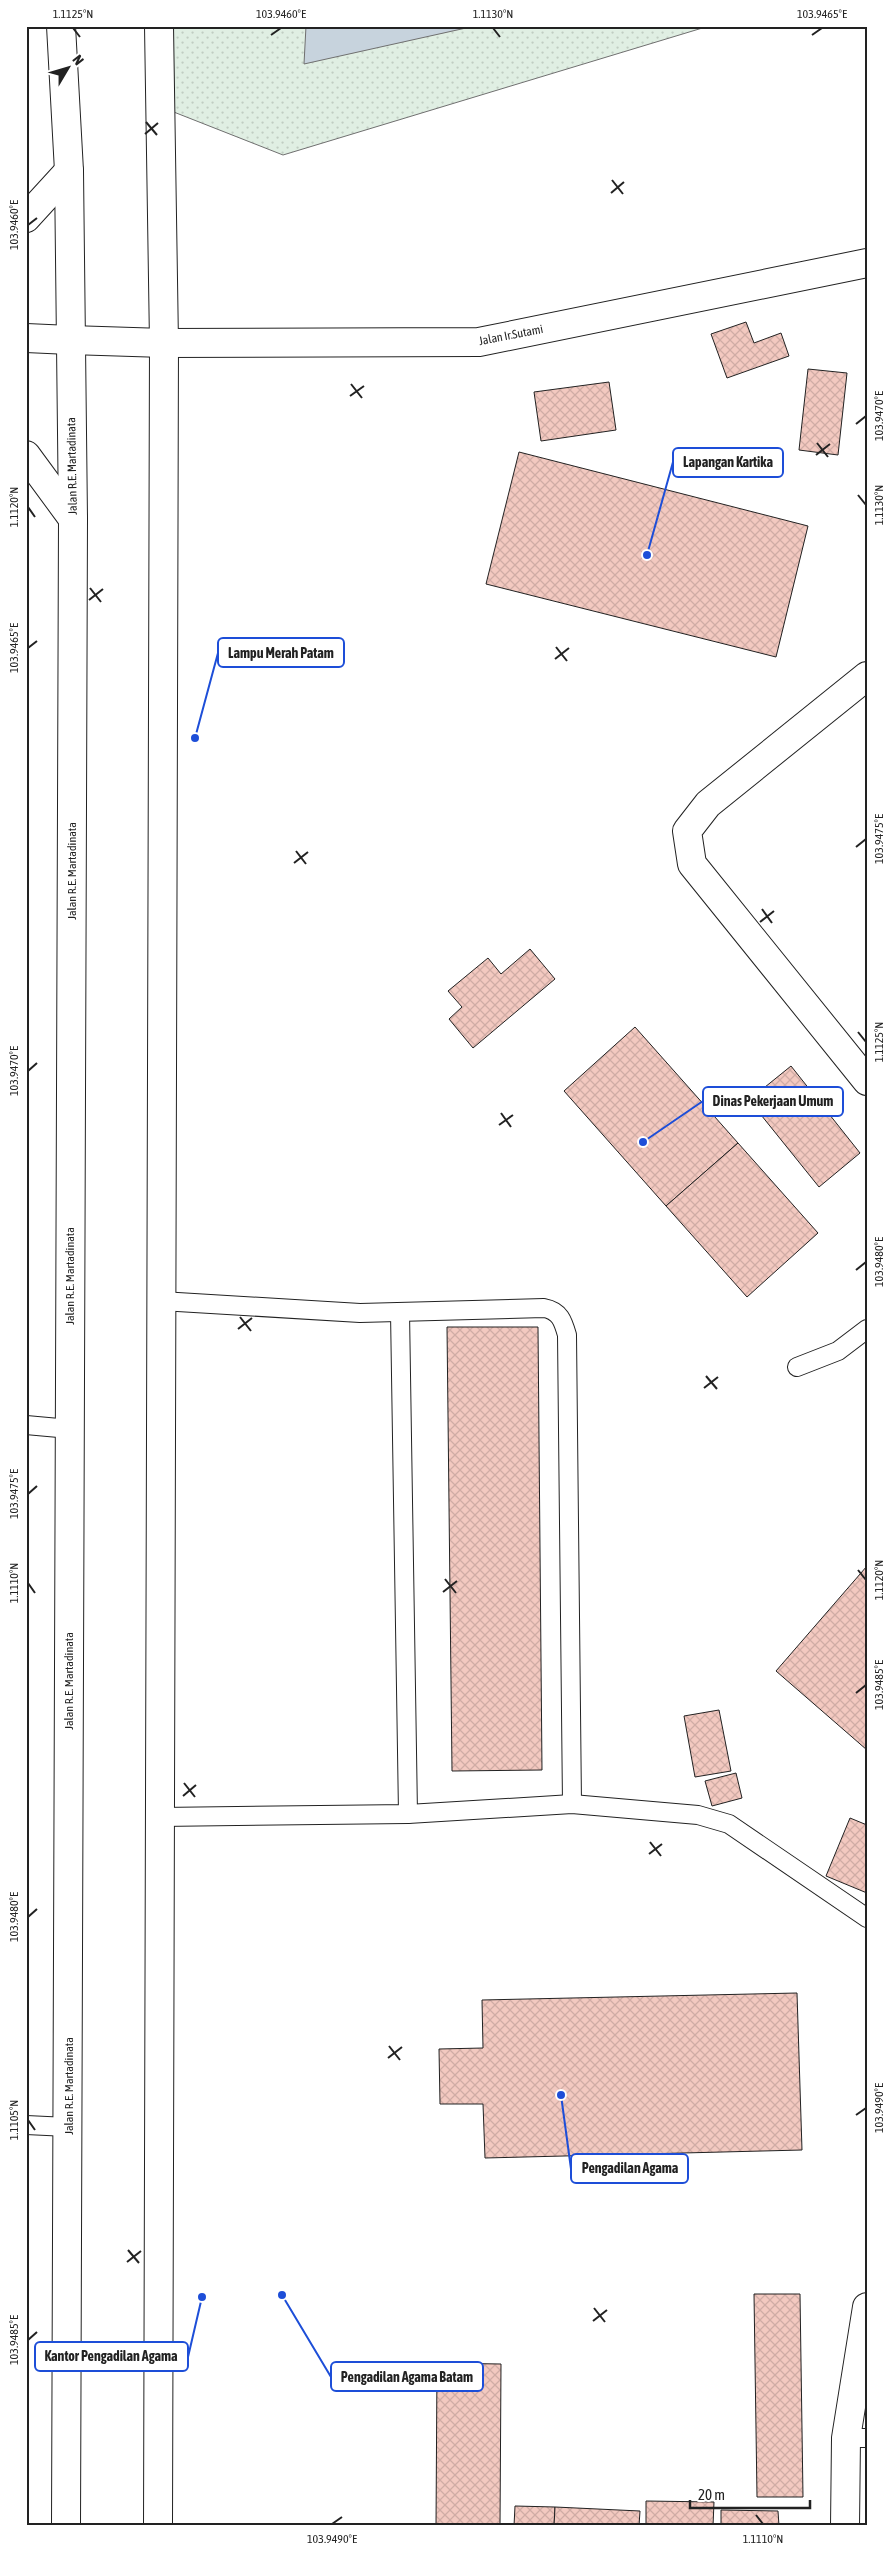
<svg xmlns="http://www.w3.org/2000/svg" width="893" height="2552" font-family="'Asap Condensed',sans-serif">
<defs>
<pattern id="green-dots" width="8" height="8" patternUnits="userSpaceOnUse" patternTransform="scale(1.25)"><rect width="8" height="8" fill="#e0efe3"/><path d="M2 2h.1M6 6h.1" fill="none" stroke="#c0cdc2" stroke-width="1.8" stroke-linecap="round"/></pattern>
<pattern id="building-cross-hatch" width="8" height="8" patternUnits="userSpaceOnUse" patternTransform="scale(1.25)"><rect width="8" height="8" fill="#f3c9c0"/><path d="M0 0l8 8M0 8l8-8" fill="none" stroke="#d0aca5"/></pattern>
</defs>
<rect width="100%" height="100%" fill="#fff"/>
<path fill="url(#green-dots)" stroke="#6f6f6f" d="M159 26H709L283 155 161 107Z"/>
<path fill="#c7d3dd" stroke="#6f6f6f" d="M306 26H475L304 64Z"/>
<g fill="url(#building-cross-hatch)" stroke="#222">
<path d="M746 322 754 343 781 333 789 356 727 378 711 334Z"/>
<path d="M808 369 847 373 838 455 799 450Z"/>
<path d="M609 382 616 430 541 441 534 392Z"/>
<path d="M519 452 808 526 776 657 486 584Z"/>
<path d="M530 949 555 979 473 1048 449 1019 462 1007 448 991 488 958 501 974Z"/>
<path d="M635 1027 738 1143 666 1206 564 1091Z"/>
<path d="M791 1066 860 1153 819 1187 749 1100Z"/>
<path d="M738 1143 818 1233 747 1297 666 1206Z"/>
<path d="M447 1327H538L542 1770 452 1771Z"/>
<path d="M867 1566V1750L776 1671Z"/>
<path d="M719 1710 731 1771 695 1777 684 1716Z"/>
<path d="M736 1773 742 1798 712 1806 705 1781Z"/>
<path d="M850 1818 867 1825V1893L826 1876Z"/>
<path d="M797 1993 802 2150 485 2158 483 2104H440L439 2049 483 2048 482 2000Z"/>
<path d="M754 2294H800L803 2497H757Z"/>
<path d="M437 2363 501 2364 500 2526H436Z"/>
<path d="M646 2501 714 2502 713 2526H646Z"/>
<path d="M515 2506 555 2507 554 2526H514Z"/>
<path d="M555 2507 640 2511 639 2526H554Z"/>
<path d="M721 2510 778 2511 779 2526H721Z"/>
</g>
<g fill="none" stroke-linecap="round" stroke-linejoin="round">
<defs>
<g id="lane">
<path d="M161 1301 360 1313 544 1308C560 1311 563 1321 567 1335L572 1804"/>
<path d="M400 1312 408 1814"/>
<path d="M797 1367 838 1351 867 1329"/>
<path d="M26 1425 70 1429"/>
<path d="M160 1817 408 1814 572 1804 698 1815 729 1824 867 1918"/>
<path d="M26 2125 68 2127"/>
<path d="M846 2438H867"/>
</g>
<g id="street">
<path d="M26 338 70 340"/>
<path d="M867 676 708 804 687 831 692 864 867 1081"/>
<path d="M845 2526 846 2438 867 2307"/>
</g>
<path id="secondary" d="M70 340 164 343 479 342 867 263"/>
<g id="highway">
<path d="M61 26 69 171 73 519 66 2526"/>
<path d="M26 218 69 171"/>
<path d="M26 455 73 519"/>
<path d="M158 2526 164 343 159 26"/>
</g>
</defs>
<use href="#lane" stroke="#222" stroke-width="20"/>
<use href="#street" stroke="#222" stroke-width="30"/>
<use href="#secondary" stroke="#222" stroke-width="30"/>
<use href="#highway" stroke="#222" stroke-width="30"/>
<use href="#lane" stroke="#fff" stroke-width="18"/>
<use href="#street" stroke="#fff" stroke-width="28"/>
<use href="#secondary" stroke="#fff" stroke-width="28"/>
<use href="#highway" stroke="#fff" stroke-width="28"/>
</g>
<path fill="none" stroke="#222" stroke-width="2" d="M73 28 80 37M493 28 500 37M271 35 281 28M812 35 822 28M146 122 157 135M145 134 158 123M612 180 623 194M611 193 624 182M28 225 37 218M351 384 362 398M350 396 364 386M856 424 866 416M817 443 828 457M816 455 830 444M858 495 866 505M28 507 35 517M90 588 101 602M89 600 103 589M556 647 567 661M28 648 37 641M555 659 569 648M856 847 866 839M296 851 306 864M294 863 308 852M762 909 772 923M760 922 774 911M858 1032 866 1042M28 1071 37 1063M501 1113 511 1127M499 1125 513 1115M856 1270 866 1262M240 1317 251 1331M238 1329 252 1318M706 1376 717 1389M704 1388 718 1377M28 1494 37 1486M858 1570 866 1580M445 1579 456 1593M28 1583 35 1593M443 1592 457 1581M856 1693 866 1685M184 1783 195 1797M183 1796 196 1785M650 1842 661 1856M649 1854 662 1844M28 1917 37 1909M389 2046 400 2060M388 2058 402 2047M856 2115 866 2108M28 2120 35 2130M128 2250 139 2263M127 2262 141 2251M594 2308 605 2322M593 2321 607 2310M28 2340 37 2332M756 2515 763 2524M332 2524 342 2517"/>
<g text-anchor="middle" stroke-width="4" stroke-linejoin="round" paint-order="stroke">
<g font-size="12" fill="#222" stroke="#fff">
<text transform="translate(511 335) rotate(-11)" y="4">Jalan Ir.Sutami</text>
<text transform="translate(72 466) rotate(-91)" y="4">Jalan R.E. Martadinata</text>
<text transform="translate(72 871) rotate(-90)" y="4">Jalan R.E. Martadinata</text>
<text transform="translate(70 1276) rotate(-90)" y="4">Jalan R.E. Martadinata</text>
<text transform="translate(69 1681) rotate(-90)" y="4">Jalan R.E. Martadinata</text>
<text transform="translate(69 2086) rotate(-90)" y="4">Jalan R.E. Martadinata</text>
</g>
</g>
<path fill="none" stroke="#1d4ed8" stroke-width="2" d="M647 555L673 462M195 738L218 653M643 1142L703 1101M561 2095L571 2169M202 2297L188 2357M282 2295L331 2377"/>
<g fill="#1d4ed8" stroke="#fff" stroke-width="2">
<circle cx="647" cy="555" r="5"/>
<circle cx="195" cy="738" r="5"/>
<circle cx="643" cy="1142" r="5"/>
<circle cx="561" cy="2095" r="5"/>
<circle cx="202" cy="2297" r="5"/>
<circle cx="282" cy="2295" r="5"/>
</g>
<g fill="#fff" stroke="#1d4ed8" stroke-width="2">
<rect x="673" y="448" width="110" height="29" rx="5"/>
<rect x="218" y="638" width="126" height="29" rx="5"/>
<rect x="703" y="1087" width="140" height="29" rx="5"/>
<rect x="571" y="2154" width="117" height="29" rx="5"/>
<rect x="35" y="2342" width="153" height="29" rx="5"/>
<rect x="331" y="2362" width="152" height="29" rx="5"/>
</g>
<g font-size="14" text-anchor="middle" font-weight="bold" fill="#222">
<text x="728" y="467">Lapangan Kartika</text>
<text x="281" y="658">Lampu Merah Patam</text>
<text x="773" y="1106">Dinas Pekerjaan Umum</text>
<text x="630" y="2173">Pengadilan Agama</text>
<text x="111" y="2361">Kantor Pengadilan Agama</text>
<text x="407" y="2382">Pengadilan Agama Batam</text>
</g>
<rect width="893" height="2552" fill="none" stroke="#ffffff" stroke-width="55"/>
<g transform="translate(68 68) rotate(52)" stroke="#ffffff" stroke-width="4" paint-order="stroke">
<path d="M0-4L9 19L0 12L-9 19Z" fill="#222222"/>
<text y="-8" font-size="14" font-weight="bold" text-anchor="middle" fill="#222222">N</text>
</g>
<path d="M690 2500v8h120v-8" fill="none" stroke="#222222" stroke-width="2.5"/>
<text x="698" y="2500" font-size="15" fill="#222222" stroke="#ffffff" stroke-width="4" paint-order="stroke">20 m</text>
<rect x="28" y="28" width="838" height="2496" fill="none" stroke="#222" stroke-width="2"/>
<g font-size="12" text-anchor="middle" fill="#222">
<text x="73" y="18">1.1125°N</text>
<text x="281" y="18">103.9460°E</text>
<text x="493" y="18">1.1130°N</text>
<text x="822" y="18">103.9465°E</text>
<text transform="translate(14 225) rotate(-90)" y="4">103.9460°E</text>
<text transform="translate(879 416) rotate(-90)" y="4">103.9470°E</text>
<text transform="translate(879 505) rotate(-90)" y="4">1.1130°N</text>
<text transform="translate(14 507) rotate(-90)" y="4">1.1120°N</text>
<text transform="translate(14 648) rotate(-90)" y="4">103.9465°E</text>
<text transform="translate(879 839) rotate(-90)" y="4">103.9475°E</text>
<text transform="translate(879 1042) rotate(-90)" y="4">1.1125°N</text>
<text transform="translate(14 1071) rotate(-90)" y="4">103.9470°E</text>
<text transform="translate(879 1262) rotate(-90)" y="4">103.9480°E</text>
<text transform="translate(14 1494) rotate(-90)" y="4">103.9475°E</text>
<text transform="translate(879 1580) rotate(-90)" y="4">1.1120°N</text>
<text transform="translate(14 1583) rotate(-90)" y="4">1.1110°N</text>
<text transform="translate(879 1685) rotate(-90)" y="4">103.9485°E</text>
<text transform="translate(14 1917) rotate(-90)" y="4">103.9480°E</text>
<text transform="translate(879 2108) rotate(-90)" y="4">103.9490°E</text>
<text transform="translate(14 2120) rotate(-90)" y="4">1.1105°N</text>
<text transform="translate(14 2340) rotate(-90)" y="4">103.9485°E</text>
<text x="332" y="2543">103.9490°E</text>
<text x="763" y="2543">1.1110°N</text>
</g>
</svg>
